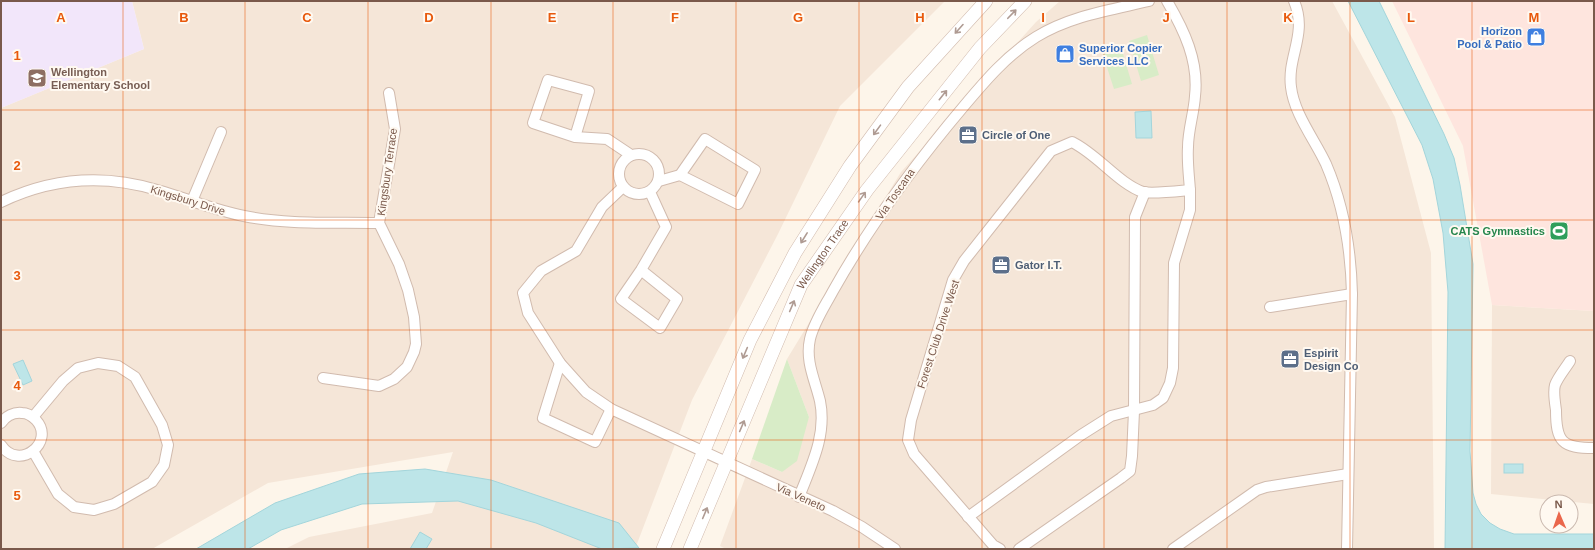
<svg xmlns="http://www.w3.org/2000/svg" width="1595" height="550" font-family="Helvetica,sans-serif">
<rect width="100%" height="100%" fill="#fdf5ea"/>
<g fill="#f5e6d8">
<path d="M132 1H945L840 106 778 234 692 400 635 549H285L309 537 432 513 453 452 268 483 152 549H1V108L144 49Z"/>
<path d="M1060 1H1332L1395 117 1431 253 1434 549H726L720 546 752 459 782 472 809 417 787 359 901 172 1036 22Z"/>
<path d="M1492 305 1594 311V504L1491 494Z"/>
</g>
<path fill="#fee5de" d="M1392 1H1594V311L1492 305 1463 146Z"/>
<path fill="#f2e6fa" d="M1 1H132L144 49 1 108Z"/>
<g fill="#d8ecc7">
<path d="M1147 35 1159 75 1141 81 1129 41Z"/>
<path d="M1120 44 1132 84 1114 89 1101 49Z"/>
<path d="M787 359 809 417 797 461 782 472 752 459Z"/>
</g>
<g fill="#bde5e8" stroke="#a3d5db">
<path d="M1348 1H1379L1444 134 1454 158 1460 185 1473 264 1470 451 1473 493 1476 504 1481 514 1490 523 1500 529 1514 534H1594V549H1445L1448 292 1443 233 1433 179 1422 145Z"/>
<path d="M1151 111 1152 138H1136L1135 112Z"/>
<path d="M23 360 32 381 23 385 13 364Z"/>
<rect x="1504" y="464" width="19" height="9"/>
<path d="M425 469 491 480 619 523 639 548 602 549 536 523 458 501 362 504 281 530 248 549H196L275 503 359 474Z"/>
<path d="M420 532 432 539 426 549H410Z"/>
</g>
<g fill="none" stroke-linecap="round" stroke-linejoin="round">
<defs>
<g id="minor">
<path d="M1294 1C1308 34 1287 56 1291 87 1294 114 1315 140 1326 164 1344 206 1351 250 1352 294L1347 549"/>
<path d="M575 137 589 91 548 80 533 123 575 137 607 139 631 155"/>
<circle cx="639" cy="174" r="20"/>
<path d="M659 181 680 175 705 139 755 170 738 204 680 175"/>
<path d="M623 187 602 207 576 251 541 271 523 293 528 313 560 363 586 392 611 409 833 511 862 527 895 549"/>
<path d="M192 201 221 132"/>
<path d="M1 202C51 178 104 174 157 190 186 198 214 210 244 216 288 225 335 222 379 223"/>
<path d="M641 270 677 299 660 328 621 299 641 270 666 227 650 192"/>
<path d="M1270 307 1352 294"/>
<path d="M1570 361C1565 369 1558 377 1555 385 1553 392 1555 403 1556 410 1556 442 1562 448 1594 448"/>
<path d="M560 363 543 418 595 442 611 409"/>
<path d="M323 378 379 386 394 379 407 367 414 352 416 344 414 317 408 290 399 264 379 223 395 129 389 93"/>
<path d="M33 417 63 381 78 368 98 363 118 366 135 377 162 425 168 445 164 465 152 482 114 504 94 510 74 507 58 494 33 451"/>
<path d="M1 423C6 416 14 412 22 413 28 413 32 416 36 420 56 442 19 472 1 445"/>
<path d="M799 497C811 466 827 435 820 401 815 380 805 361 810 339 814 322 825 306 833 291 870 225 915 164 964 106 985 81 1007 55 1036 37 1070 16 1110 10 1149 1"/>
<path d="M968 517 1081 435 1111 416 1153 405 1163 398 1170 383 1173 368 1174 263 1190 210V190"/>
<path d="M1000 549 993 545 914 454 908 440 911 420 953 280 964 261 1051 151 1072 142C1097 154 1119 184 1143 192 1153 194 1179 191 1190 190 1189 176 1187 161 1188 147 1188 130 1194 113 1195 96 1199 61 1184 30 1167 1"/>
<path d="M1019 549 1121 478 1130 471 1132 456 1134 411 1135 217 1145 192"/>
<path d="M1173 549 1257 490 1266 487 1348 474"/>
</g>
<g id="tertiary">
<path d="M663 549 750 340 795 253 850 166 908 87 986 1"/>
<path id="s1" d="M690 549 801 285 867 190 980 48 1025 1"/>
</g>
</defs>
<use href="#minor" stroke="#d1bbae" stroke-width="12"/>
<use href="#tertiary" stroke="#d1bbae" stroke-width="14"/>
<use href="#minor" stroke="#fff" stroke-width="10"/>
<use href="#tertiary" stroke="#fff" stroke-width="13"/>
</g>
<defs><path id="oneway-shaft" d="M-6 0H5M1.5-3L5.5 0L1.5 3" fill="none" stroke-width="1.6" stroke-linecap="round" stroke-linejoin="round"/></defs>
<g stroke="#af9b93">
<use href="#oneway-shaft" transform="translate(1012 14) rotate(-46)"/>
<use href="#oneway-shaft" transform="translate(959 29) rotate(132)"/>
<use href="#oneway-shaft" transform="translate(943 95) rotate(-51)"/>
<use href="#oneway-shaft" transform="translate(877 130) rotate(126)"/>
<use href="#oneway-shaft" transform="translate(862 197) rotate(-55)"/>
<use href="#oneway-shaft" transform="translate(804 238) rotate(122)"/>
<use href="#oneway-shaft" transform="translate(792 306) rotate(-67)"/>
<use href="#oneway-shaft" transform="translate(745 353) rotate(113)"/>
<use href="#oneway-shaft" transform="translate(742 426) rotate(-67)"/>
<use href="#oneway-shaft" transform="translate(705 513) rotate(-67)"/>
</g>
<path fill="none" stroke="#e8590c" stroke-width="1" stroke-opacity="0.55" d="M123 1V549M245 1V549M368 1V549M491 1V549M613 1V549M736 1V549M859 1V549M982 1V549M1104 1V549M1227 1V549M1350 1V549M1472 1V549M1 110H1594M1 220H1594M1 330H1594M1 440H1594"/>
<defs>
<symbol id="shop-square" viewBox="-11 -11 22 22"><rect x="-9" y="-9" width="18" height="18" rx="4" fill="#3f7fe0" stroke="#fff9f1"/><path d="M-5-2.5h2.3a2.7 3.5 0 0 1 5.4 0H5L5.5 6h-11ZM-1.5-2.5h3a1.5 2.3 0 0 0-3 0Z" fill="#fff"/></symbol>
<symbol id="school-square" viewBox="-11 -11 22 22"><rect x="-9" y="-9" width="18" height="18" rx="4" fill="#8d6e63" stroke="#fff9f1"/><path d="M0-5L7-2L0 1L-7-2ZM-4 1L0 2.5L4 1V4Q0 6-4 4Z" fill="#fff"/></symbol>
<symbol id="office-square" viewBox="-11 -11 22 22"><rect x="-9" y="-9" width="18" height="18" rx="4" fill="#5c6f8a" stroke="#fff9f1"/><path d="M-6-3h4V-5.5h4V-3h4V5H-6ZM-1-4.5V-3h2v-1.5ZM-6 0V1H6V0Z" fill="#fff"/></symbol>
<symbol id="stadium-square" viewBox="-11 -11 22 22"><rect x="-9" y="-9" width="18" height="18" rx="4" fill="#2e9e5b" stroke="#fff9f1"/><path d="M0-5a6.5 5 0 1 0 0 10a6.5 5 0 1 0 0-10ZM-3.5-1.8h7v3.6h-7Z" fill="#fff"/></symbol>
</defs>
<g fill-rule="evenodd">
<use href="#shop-square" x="1525" y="26" width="22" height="22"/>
<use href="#shop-square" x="1054" y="43" width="22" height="22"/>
<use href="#school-square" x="26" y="67" width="22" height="22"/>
<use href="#office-square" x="957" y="124" width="22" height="22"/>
<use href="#stadium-square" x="1548" y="220" width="22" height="22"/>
<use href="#office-square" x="990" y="254" width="22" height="22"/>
<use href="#office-square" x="1279" y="348" width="22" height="22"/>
</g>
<g text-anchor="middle" stroke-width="4" stroke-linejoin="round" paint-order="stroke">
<g font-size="11" font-weight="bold" fill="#366cbe" stroke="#fff9f1" text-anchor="end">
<text x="1522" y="35">Horizon<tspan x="1522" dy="13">Pool &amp; Patio</tspan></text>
<text x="1079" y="52" text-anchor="start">Superior Copier<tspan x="1079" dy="13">Services LLC</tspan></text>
</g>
<g font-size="11" font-weight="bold" fill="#785e54" stroke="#fff9f1" text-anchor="start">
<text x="51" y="76">Wellington<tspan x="51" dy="13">Elementary School</tspan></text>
</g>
<g font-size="11" font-weight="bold" fill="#4e5e75" stroke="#fff9f1" text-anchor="start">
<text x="982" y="139">Circle of One</text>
<text x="1015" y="269">Gator I.T.</text>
<text x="1304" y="357">Espirit<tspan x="1304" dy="13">Design Co</tspan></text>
</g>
<g font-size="11" fill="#7a594b" stroke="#fff9f1">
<text transform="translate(387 172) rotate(-82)" y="4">Kingsbury Terrace</text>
<text transform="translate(895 194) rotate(-55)" y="4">Via Toscana</text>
<text transform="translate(188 200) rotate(17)" y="4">Kingsbury Drive</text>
<text dy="4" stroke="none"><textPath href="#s1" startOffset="324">Wellington Trace</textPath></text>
<text transform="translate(938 334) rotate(-72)" y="4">Forest Club Drive West</text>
<text transform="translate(801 497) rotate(24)" y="4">Via Veneto</text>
</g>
<g font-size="11" font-weight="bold" fill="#27864d" stroke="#fff9f1" text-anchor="end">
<text x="1545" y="235">CATS Gymnastics</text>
</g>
</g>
<g font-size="13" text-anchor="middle" font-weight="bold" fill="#e8590c" stroke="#fff9f1" stroke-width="4" stroke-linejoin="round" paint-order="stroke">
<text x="61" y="22">A</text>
<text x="184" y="22">B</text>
<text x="307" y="22">C</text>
<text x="429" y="22">D</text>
<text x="552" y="22">E</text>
<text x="675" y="22">F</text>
<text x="798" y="22">G</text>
<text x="920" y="22">H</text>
<text x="1043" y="22">I</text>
<text x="1166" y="22">J</text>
<text x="1288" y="22">K</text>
<text x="1411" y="22">L</text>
<text x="1534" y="22">M</text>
<text x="17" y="60">1</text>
<text x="17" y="170">2</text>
<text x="17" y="280">3</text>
<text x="17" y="390">4</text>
<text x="17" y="500">5</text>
</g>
<rect width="1595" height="550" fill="none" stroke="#7a594b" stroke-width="4"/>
<g transform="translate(1559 514) rotate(358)"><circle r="19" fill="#fff9f1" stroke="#cab9af"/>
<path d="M0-3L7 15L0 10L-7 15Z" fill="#ea674c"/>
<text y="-6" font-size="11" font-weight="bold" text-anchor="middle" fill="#7a594b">N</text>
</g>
</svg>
